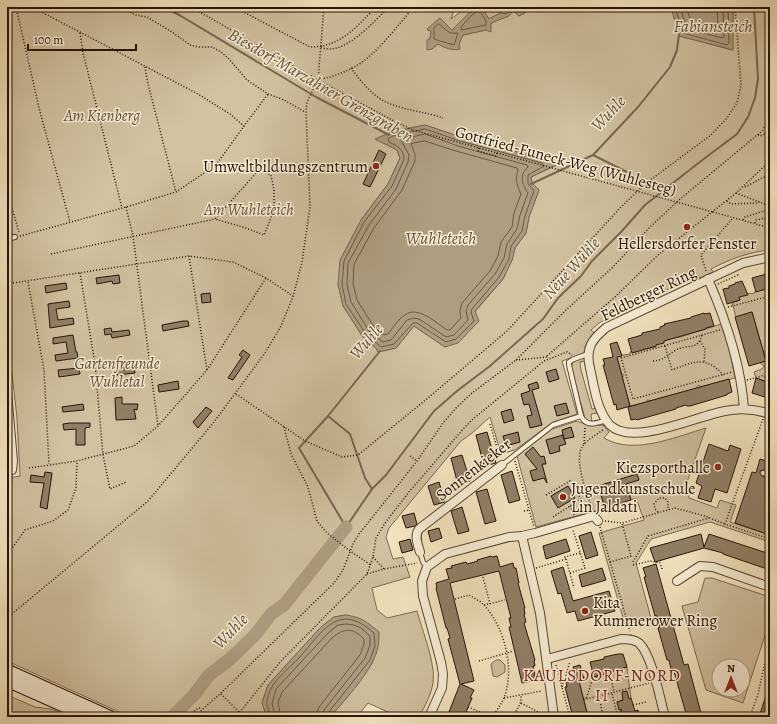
<svg xmlns="http://www.w3.org/2000/svg" width="777" height="724" font-family="Alegreya,serif">
<rect width="100%" height="100%" fill="#f4e6c1"/>
<filter id="stains"><feTurbulence type="fractalNoise" baseFrequency=".005" numOctaves="4"/><feColorMatrix values="0 0 0 0 .2 0 0 0 0 .09 0 0 0 0 .02 0 0 0 .5 -.17"/></filter>
<radialGradient id="worn" r=".72"><stop offset=".6" stop-color="#630" stop-opacity="0"/><stop offset="1" stop-color="#630" stop-opacity=".3"/></radialGradient>
<g fill="#d1c2a1" stroke="#7c6a54" fill-rule="evenodd">
<path d="M7 7H455L451 19 459 13 460 7H477L469 13 452 30 431 31 430 39 432 49 438 44H458L463 35 486 30C494 17 504 21 513 11L525 13 523 10 528 7 537 8 539 7H671L680 36 732 50 733 10 731 7H770V250C749 252 730 259 711 269L713 272 700 278 698 275 614 315 599 323 591 330 594 333 588 341 585 353 562 361 577 414 553 422 515 450 501 454 490 417 471 434 461 441 389 528 386 537 393 559 403 557 410 577 372 588 377 610 387 618 417 611C422 630 436 664 433 683 431 695 425 706 419 717H399L368 703 357 717H330L343 702 373 662 346 615 334 617 321 627 268 685 262 703 267 717H130L7 661V478L20 476 17 418 7 329ZM425 125 461 137 559 164 531 177 532 183 539 190 529 217 526 233 515 248 512 260 503 279 445 347 414 326 396 348 378 352 376 348 363 337 343 306 338 284 361 220 388 184 400 158 397 150 376 139 392 132Z"/>
<path d="M481 7H513L507 14 500 13 489 19Z"/>
<path d="M767 287H770V383L756 378 754 372 762 369 764 366 760 363 766 361 752 312 736 317 732 303 735 302V300L736 302 740 300 738 295 755 293V291L767 289Z"/>
<path d="M721 324 729 347 735 378 700 387 699 385 697 386 698 388 649 401V400H647V402L630 406 622 377 624 376 623 374H622L616 356 630 354V352L635 351V352L643 350 642 349 646 348V349L656 347V345L663 340 680 337Z"/>
<path d="M581 358 585 359V361L580 362 581 370 592 409 597 408 598 413 591 414 592 422 588 421 585 418 571 368 573 362Z"/>
<path d="M577 421 587 425H603L609 432 604 438C608 440 612 442 616 443 643 451 679 436 706 428L687 482 689 498 717 508 720 500 736 505 730 522 770 535V542L710 522 651 539 636 563 651 618 625 625 599 533 644 520 636 498 631 500 625 478 598 486 605 508 536 527 517 456 552 429Z"/>
<path d="M705 578H712L770 597V620L743 703 706 690 682 606 698 602ZM719 666H743V690H719Z"/>
<path d="M496 660H500L505 665V672L497 677 493 676 491 664Z"/>
<path d="M627 667 631 698 617 702 622 714H625L626 717H588L584 700H585V698H583L578 679 585 677 586 679 597 674 598 676 605 674V672H608L609 673H611L610 671Z"/>
<path d="M7 693 12 697 35 707 51 709 71 717H7Z"/>
</g>
<g fill="#ae9e81" stroke="#786650">
<path d="M477 7H481L489 19 500 13 507 14 513 7H528L523 10 525 13 519 16 513 11 509 16 491 23V32L486 30 463 35 459 44 460 49C453 51 444 48 438 44L432 49 427 50V40L430 39 431 31 427 30 428 28 440 18 452 30 469 13Z"/>
<path d="M671 7H731L733 10V50L679 36Z"/>
<path d="M425 125 461 137 560 163 531 177 532 183 539 190 529 217 526 233 515 248 512 260 503 279 475 311 479 321 458 343 445 347 414 326 396 348 378 352 376 348 363 337 343 306 338 284 340 260 361 220 388 184 400 158 397 150 375 139 391 132Z"/>
<path d="M346 615C361 617 367 622 379 632 379 637 379 643 378 647 374 669 345 700 330 717H267L262 703 268 685 321 627 334 617Z"/>
</g>
<g fill="none" stroke-linecap="round" stroke-linejoin="round">
<g stroke="#6a5844" stroke-width="1">
<path d="M675 7 683 33 727 45 729 43V40L728 7"/>
<path d="M680 7 687 29 723 38 724 36 723 7"/>
<path d="M686 7 692 24 717 30 718 28 717 7"/>
<path d="M478 11C482 13 487 21 486 25L461 30V27L472 15Z"/>
<path d="M439 24 450 33H458L454 45 434 39V28Z"/>
<path d="M425 129 460 141 542 163 544 166 528 175V184L534 191 525 216 522 231 511 246 509 259 499 277 472 309 471 312 474 321 456 339 446 342 417 323H413L394 344 381 347 366 334 346 304 342 284 344 261 364 222 392 186 404 159C404 149 397 146 389 142L388 139 393 136Z"/>
<path d="M425 134 458 146 527 165 528 167C519 175 522 184 528 193L520 215 517 229 507 244 504 258 495 274 468 305 466 311 468 320 454 335 446 337 419 319 414 318 407 320 391 340 383 342 369 331 351 302 347 284 348 263 369 225 396 189 408 162 409 155 401 140Z"/>
<path d="M425 141 456 151 517 168 518 170C515 179 517 186 521 194L514 213 512 227 501 242 498 256 490 271 462 303 460 311 461 318 450 330H447C436 323 418 305 405 315 398 319 393 328 388 334L384 335 374 327 357 300 353 283 354 264 374 228 402 190 415 161V154L411 144Z"/>
<path d="M270 717C270 713 268 709 267 705 266 701 269 692 272 687 276 679 291 666 299 658 323 631 338 601 374 633L375 646 370 660 328 713 327 717"/>
<path d="M275 717 272 703 276 689 328 633 338 625 346 624 354 625 361 628 370 636V645L365 658 324 710 322 717"/>
<path d="M281 717 278 703 282 692 332 638C344 628 352 627 364 639V644L360 655 319 707 316 717"/>
</g>
<g stroke="#786650" stroke-width="2">
<path d="M164 7 181 16 316 97 389 135"/>
<path d="M593 155 627 172"/>
<path d="M531 184 593 155 638 107 670 67 677 50 679 34"/>
<path d="M380 351 328 416 299 448 346 527 372 489 386 475 434 411 457 391 490 366 543 319 558 298 581 276 592 261 622 231 645 205 701 161 737 134 748 117 755 98 758 79 754 7"/>
<path d="M328 416 350 434 365 478 372 489"/>
</g>
<path stroke="#ae9e81" stroke-width="13" d="M172 717 194 695 209 675 230 659 254 636 272 613 284 605 346 527"/>
</g>
<g fill="#918067" stroke="#261206">
<path d="M379 150 386 154 370 187 363 184Z"/>
<path d="M770 273V288L756 292 752 278Z"/>
<path d="M119 275 120 283 113 284 112 281 97 284 96 278Z"/>
<path d="M742 281 748 295 739 297 740 300 727 304 723 289 729 288V286L735 284V283Z"/>
<path d="M66 283 67 289 46 293 45 286Z"/>
<path d="M210 293 211 302 202 303 201 294Z"/>
<path d="M69 301 70 307 56 309 58 320 73 318 74 324 50 328 48 304Z"/>
<path d="M752 312 766 361 749 366 735 317Z"/>
<path d="M704 313V314L710 313 714 326 706 328V329L664 341V343L656 345V346L632 353 628 339 642 335V333L660 329V327L665 325 664 324 691 318V317Z"/>
<path d="M183 321H188L189 326 163 331 162 325Z"/>
<path d="M111 328 112 332 129 330 130 335 112 338 111 334 105 335 104 329Z"/>
<path d="M73 335 76 352H77L78 358 56 361 55 355 68 353 66 342 53 344V338Z"/>
<path d="M617 342 622 356 617 357 630 406 617 410 616 404 614 405 603 365H605L603 359 613 357 610 344Z"/>
<path d="M243 350 250 355 233 380 228 378 242 357 239 355Z"/>
<path d="M134 366 135 373 117 375V368Z"/>
<path d="M79 368 80 374 59 377 58 370Z"/>
<path d="M556 369 559 379 549 382 546 372Z"/>
<path d="M756 378 770 383V397L768 396V398L752 393Z"/>
<path d="M729 379 732 392 727 394V395L690 406H687L686 405 676 408V409L637 420 636 419 631 420 628 407Z"/>
<path d="M178 381 179 389 159 392 158 385Z"/>
<path d="M537 382 539 388 532 390 542 425 530 428 527 416 532 415 529 404 524 405 521 394 530 391 528 385Z"/>
<path d="M122 397V404H138L137 410 134 409 136 419 116 420 115 398Z"/>
<path d="M566 403 569 413 557 416 554 406Z"/>
<path d="M83 404 84 410 63 412 62 407Z"/>
<path d="M206 407 212 411 198 428 193 422Z"/>
<path d="M511 409 514 420 504 423 501 412Z"/>
<path d="M70 423H90V427L85 428V445H76V429L64 430 63 424Z"/>
<path d="M571 427 574 437 564 439 566 444 559 446 560 451 550 454 546 440 563 435 564 439 562 430Z"/>
<path d="M487 432 496 463 484 466 476 435Z"/>
<path d="M518 432 520 442 506 446 503 436Z"/>
<path d="M709 444 728 451 730 445 741 449 727 493 715 489 711 502 698 498 702 486 696 483Z"/>
<path d="M533 447 541 457 544 456 546 464H542L547 483 544 478 533 481 530 471 537 469 525 454Z"/>
<path d="M462 455 470 481 458 485 451 458Z"/>
<path d="M760 459 770 462V471L763 470 760 471V473L762 476 770 478V535L735 523 752 472 756 473Z"/>
<path d="M512 471 520 500 509 503 501 475Z"/>
<path d="M45 472 52 473 47 509 40 507 44 483 30 482 31 475 44 477Z"/>
<path d="M637 474 639 480 626 484 631 500 605 508 598 486Z"/>
<path d="M439 482 445 502 434 505 428 486Z"/>
<path d="M568 486 575 498 558 508 551 496Z"/>
<path d="M487 489 496 521 485 524 476 492Z"/>
<path d="M462 507 469 531 458 534 451 511Z"/>
<path d="M414 513 417 524 415 526 406 528 402 516Z"/>
<path d="M439 528 442 538 431 542 428 531Z"/>
<path d="M591 532 598 555 586 559 579 536Z"/>
<path d="M701 534 704 547 709 534 770 554V570L723 554V553L704 548 655 562 650 548Z"/>
<path d="M410 539 413 550 402 553 399 542Z"/>
<path d="M566 539 570 551 546 559 543 546Z"/>
<path d="M491 556 492 557 497 556 500 567 513 563 514 568H516L519 583H518L525 608H524L525 614H524L526 622 524 623 535 660 534 661 535 666H533L535 675H534L535 680 522 683 509 627H511L509 618H511L499 571 450 583 474 681 461 684 474 690 470 698H472L464 717H447L460 684 448 639 450 638 447 628H446L436 588H437L436 583 449 579 446 569 452 568 451 566 466 562 467 564 478 561 477 560Z"/>
<path d="M656 564 684 665 688 664 702 717H687L673 668 671 669 669 660H667L658 628 660 627 657 616H655L644 577H646L643 568Z"/>
<path d="M563 567 573 601 609 591 615 611 578 621 575 611 567 613 561 593 558 594 551 571Z"/>
<path d="M602 568 606 580 582 587 579 575Z"/>
<path d="M618 654H623L627 667 594 677 590 662 604 659V657Z"/>
<path d="M580 665 584 679 579 681 588 717H573L565 687H567L566 682 576 680 573 667Z"/>
<path d="M769 686H770V717H759Z"/>
<path d="M627 691 629 699 631 698 635 711 638 710 640 717H626L625 714H622L621 709 619 710 617 702 623 700 622 692Z"/>
</g>
<g fill="none" stroke-linecap="round" stroke-linejoin="round">
<defs>
<g id="lane">
<path d="M7 239 15 237"/>
<path d="M588 354 574 359 569 362V365L581 416C587 428 596 423 607 420"/>
<path d="M502 465 553 425 581 416"/>
<path d="M763 473 770 475"/>
<path d="M420 552 423 562 427 567"/>
<path d="M378 717 385 715 390 717"/>
</g>
<g id="street">
<path d="M770 257 743 263 607 327C592 339 585 348 590 368 594 386 597 412 610 425 632 447 697 416 725 411 740 408 755 409 770 414"/>
<path d="M708 279C726 320 741 364 744 409"/>
<path d="M7 392 13 461 12 470 7 471"/>
<path d="M522 536 540 613 554 717"/>
<path d="M420 552C418 545 414 536 419 529L502 465"/>
<path d="M677 581 700 566 713 567 770 587"/>
<path d="M547 659 621 639C627 639 634 639 639 643 652 655 660 699 665 717"/>
<path d="M429 717 442 688 443 674 441 662 423 596 422 581 427 567 445 554 509 537 522 536 535 533 594 516 598 521"/>
</g>
<g id="secondary">
<path d="M7 670 111 717"/>
<path d="M7 681 88 717"/>
</g>
</defs>
<use href="#lane" stroke="#5a4735" stroke-width="6"/>
<use href="#street" stroke="#5a4735" stroke-width="10"/>
<use href="#secondary" stroke="#261206" stroke-width="13"/>
<g stroke="#261206" stroke-width="1.5" stroke-dasharray="1 2" stroke-linecap="butt">
<path d="M16 7 40 112 70 222"/>
<path d="M32 7 198 94 230 114 244 126 268 94"/>
<path d="M123 7 126 10 136 15 147 17 172 32 190 45 198 47H212L221 52 229 59 247 80 268 94 284 100 305 112"/>
<path d="M191 7 318 80 392 120 413 130"/>
<path d="M234 7 310 47C341 47 356 27 376 7"/>
<path d="M769 7 770 25"/>
<path d="M80 33 83 53 122 208"/>
<path d="M321 47C343 58 374 21 389 7"/>
<path d="M145 67 148 84 176 192"/>
<path d="M351 68C360 80 369 92 382 100 400 110 423 111 443 118"/>
<path d="M318 80C331 77 344 73 356 66 377 54 397 26 414 7"/>
<path d="M758 135 760 136 765 134 766 129 765 127"/>
<path d="M479 148 478 151 496 156 497 153"/>
<path d="M745 187 770 174"/>
<path d="M7 191 19 232"/>
<path d="M736 193 770 206"/>
<path d="M727 201 731 204 758 203 759 202"/>
<path d="M126 207 133 236 158 426"/>
<path d="M713 212 770 228"/>
<path d="M743 220 745 217 770 209"/>
<path d="M755 223 756 220 770 217"/>
<path d="M20 236 126 207 176 192 216 165 244 126"/>
<path d="M51 254 215 219 258 171 271 175 274 190V210L264 235 246 228 215 219"/>
<path d="M189 256 207 370"/>
<path d="M706 271 701 255 733 218"/>
<path d="M80 273 95 364 103 455 110 489 126 482"/>
<path d="M28 282 44 370 49 464"/>
<path d="M13 283 189 256 233 262 266 278 293 296"/>
<path d="M718 284 738 275 739 277"/>
<path d="M728 307 770 296"/>
<path d="M720 330 621 358 633 399 732 372"/>
<path d="M700 341 705 349 704 362"/>
<path d="M665 346 672 370C693 362 706 355 723 375"/>
<path d="M547 356 616 296 658 255 736 193 770 161"/>
<path d="M516 360 547 357"/>
<path d="M653 361C665 360 667 355 676 350 686 344 698 351 702 335"/>
<path d="M747 380 762 376 770 378"/>
<path d="M236 394 305 441 342 457 358 455 428 398 507 331 621 207 645 184 711 135 727 118 737 103 741 85 735 7"/>
<path d="M763 419 725 524 770 539"/>
<path d="M490 424 500 458"/>
<path d="M284 427 291 454 308 487 317 521 327 533 350 551 371 565"/>
<path d="M584 444 585 428"/>
<path d="M410 456 417 461"/>
<path d="M515 461 534 527"/>
<path d="M29 468 77 461 134 446 158 426 207 370 266 278"/>
<path d="M546 495 570 481 581 499 553 517"/>
<path d="M570 506 574 515"/>
<path d="M592 509C587 494 574 461 582 447 586 440 598 434 604 429"/>
<path d="M524 511 529 510"/>
<path d="M658 512 655 509 654 504 659 498H665L668 502V510"/>
<path d="M7 521 12 478"/>
<path d="M605 521 622 523 675 508 705 516 725 524"/>
<path d="M600 527 630 631"/>
<path d="M373 557 384 569"/>
<path d="M7 558 10 551 25 530 53 521 68 510 76 488 77 461"/>
<path d="M566 559 574 588"/>
<path d="M610 562 631 556 622 523"/>
<path d="M633 562 648 536 709 518"/>
<path d="M633 565 650 561 660 563 662 569"/>
<path d="M536 568 566 559 565 557 580 553"/>
<path d="M570 573 585 568 573 530"/>
<path d="M367 574 384 569 417 563"/>
<path d="M483 577 490 604"/>
<path d="M455 599 469 595C474 598 480 601 484 605 505 628 515 669 504 698 501 705 496 711 492 717"/>
<path d="M484 605 505 600"/>
<path d="M7 618 148 501 214 422 265 353 280 328 293 297 302 262 310 207 306 112 307 102 318 80 324 7"/>
<path d="M479 661 513 651"/>
<path d="M556 665 570 717"/>
<path d="M562 687 570 662"/>
<path d="M221 694 239 712"/>
<path d="M612 694 618 717"/>
<path d="M599 696 649 683"/>
<path d="M504 698 542 691"/>
<path d="M521 703 544 715"/>
<path d="M633 705 646 702"/>
<path d="M468 707 492 717"/>
<path d="M640 716 649 714"/>
<path d="M187 717 198 708H202"/>
<path d="M194 717 221 693 334 583 343 570 353 544 359 534 417 461 443 423 456 408 472 393 516 360 565 311 613 267 649 228 679 200 762 131 770 118"/>
<path d="M236 717 281 661 367 574 373 557 376 538 385 523 409 492 464 428 473 419 544 361 567 352 572 355"/>
<path d="M514 717C515 709 522 707 521 695"/>
<path d="M603 717 599 696 586 699 593 678 610 674 614 692"/>
<path d="M750 717 758 694 765 663 770 654"/>
</g>
<use href="#lane" stroke="#f8efd7" stroke-width="4"/>
<use href="#street" stroke="#f8efd7" stroke-width="8"/>
<use href="#secondary" stroke="#f8efd7" stroke-width="11"/>
<path stroke="#261206" stroke-width="1.5" stroke-dasharray="1 2" stroke-linecap="butt" d="M413 130 713 212"/>
</g>
<g fill="#8f2418" stroke="#f8efd7" stroke-width="1.5">
<circle cx="376" cy="166" r="4"/>
<circle cx="687" cy="227" r="4"/>
<circle cx="718" cy="467" r="4"/>
<circle cx="563" cy="497" r="4"/>
<circle cx="585" cy="611" r="4"/>
</g>
<g text-anchor="middle" stroke-width="3" stroke-linejoin="round" paint-order="stroke">
<g font-size="16" font-style="italic" fill="#62503c" stroke="#f8efd7">
<text x="102" y="121">Am Kienberg</text>
<text x="249" y="215">Am Wuhleteich</text>
<text x="117" y="369">Gartenfreunde<tspan x="117" dy="18">Wuhletal</tspan></text>
</g>
<g font-size="16" fill="#261206" stroke="#f8efd7">
<text transform="translate(566 160) rotate(15)" y="6">Gottfried-Funeck-Weg (Wuhlesteg)</text>
<text transform="translate(648 293) rotate(-26)" y="6">Feldberger Ring</text>
<text transform="translate(473 469) rotate(-38)" y="6">Sonnenkieker</text>
</g>
<g font-size="16" fill="#261206" stroke="#f8efd7" text-anchor="end">
<text x="368" y="172">Umweltbildungszentrum</text>
<text x="687" y="249" text-anchor="middle">Hellersdorfer Fenster</text>
<text x="710" y="473">Kiezsporthalle</text>
<text x="571" y="494" text-anchor="start">Jugendkunstschule<tspan x="571" dy="18">Lin Jaldati</tspan></text>
<text x="593" y="608" text-anchor="start">Kita<tspan x="593" dy="18">Kummerower Ring</tspan></text>
</g>
<g font-size="17" font-style="italic" fill="#63513d" stroke="#f8efd7">
<text x="713" y="32">Fabiansteich</text>
<text transform="translate(321 85) rotate(30)" y="6">Biesdorf-Marzahner Grenzgraben</text>
<text transform="translate(608 113) rotate(-47)" y="6">Wuhle</text>
<text x="441" y="244">Wuhleteich</text>
<text transform="translate(571 268) rotate(-48)" y="6">Neue Wuhle</text>
<text transform="translate(366 341) rotate(-49)" y="6">Wuhle</text>
<text transform="translate(230 631) rotate(-46)" y="6">Wuhle</text>
</g>
<g font-size="17" letter-spacing="1" fill="#7a1f14" stroke="#f8efd7">
<text x="602" y="681">KAULSDORF-NORD<tspan x="602" dy="20">II</tspan></text>
</g>
</g>
<rect width="777" height="724" fill="none" stroke="#f4e6c1" stroke-width="24"/>
<rect x="8" y="8" width="761" height="708" fill="none" stroke="#261206" stroke-width="2"/>
<rect x="12" y="12" width="753" height="700" fill="none" stroke="#261206"/>
<g transform="translate(731 678)"><circle r="19" fill="#f8efd7" stroke="#a49783"/>
<path d="M0-3L7 15L0 10L-7 15Z" fill="#8f2418"/>
<text y="-6" font-size="11" font-weight="bold" text-anchor="middle" fill="#261206">N</text>
</g>
<path d="M28 44v6h108v-6" fill="none" stroke="#261206" stroke-width="2"/>
<text x="34" y="44" font-size="12" fill="#261206" stroke="#f8efd7" stroke-width="3" paint-order="stroke">100 m</text>
<rect width="100%" height="100%" filter="url(#stains)"/>
<rect width="100%" height="100%" fill="url(#worn)"/>
</svg>
